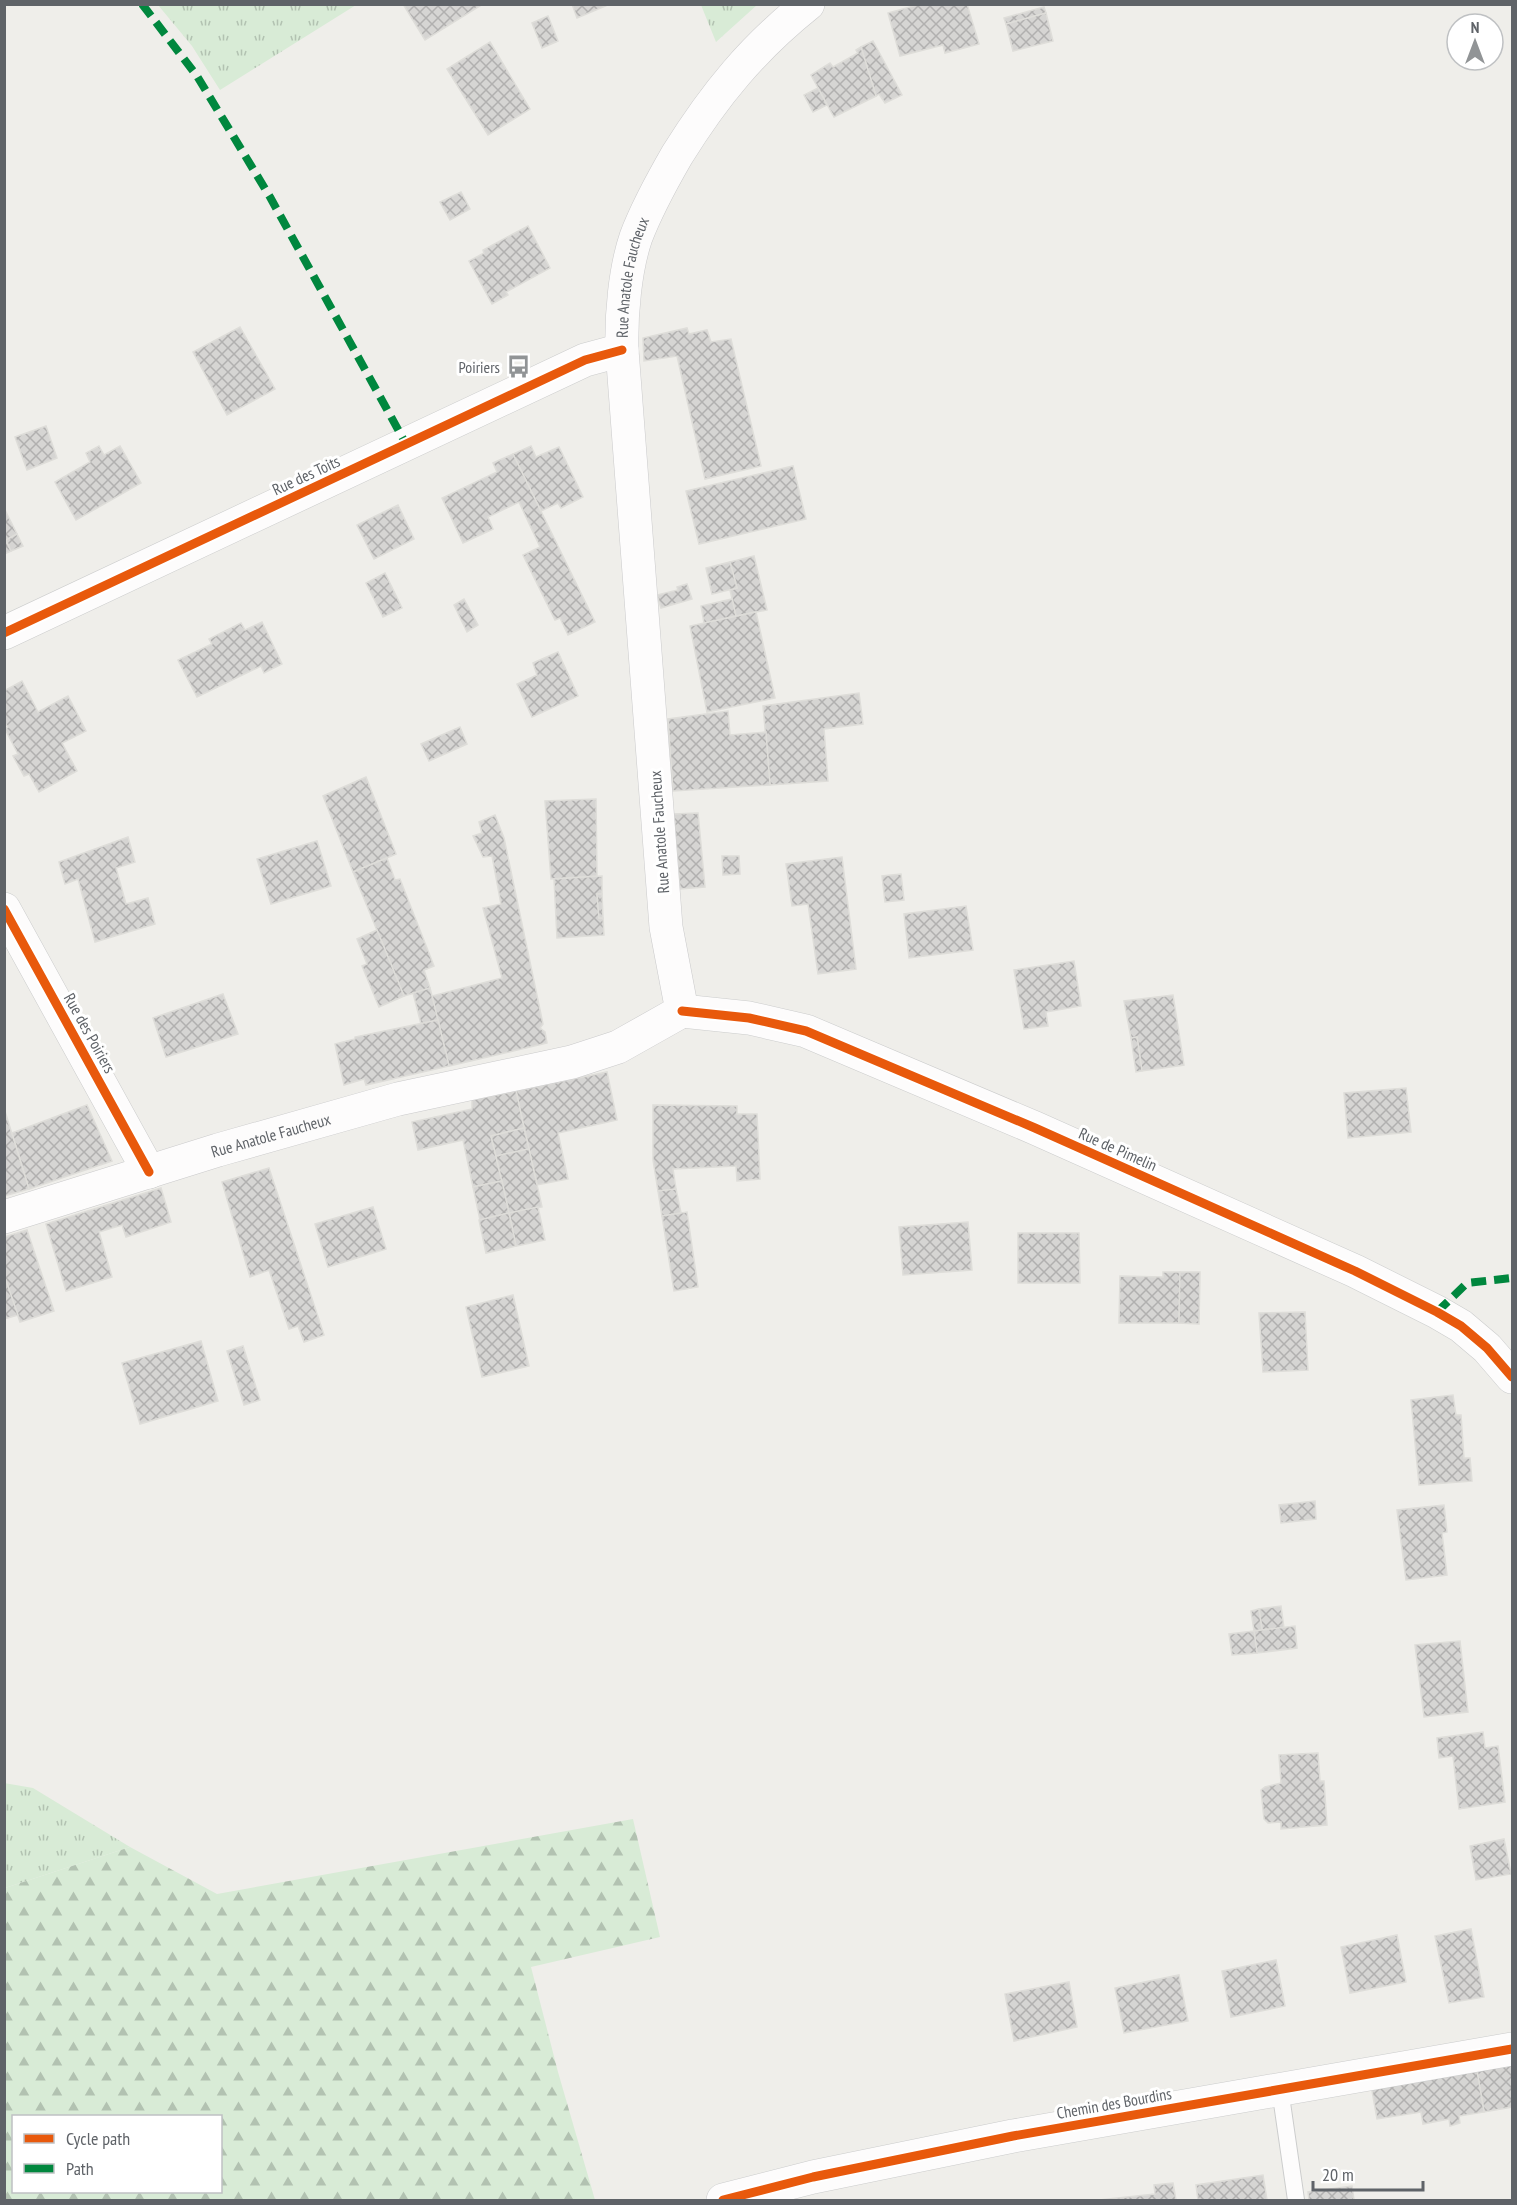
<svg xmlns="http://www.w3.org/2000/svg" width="1517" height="2205" font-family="'PT Sans Narrow',sans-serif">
<defs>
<pattern id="grass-tufts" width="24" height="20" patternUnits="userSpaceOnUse" patternTransform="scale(1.5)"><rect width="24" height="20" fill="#d8ebd6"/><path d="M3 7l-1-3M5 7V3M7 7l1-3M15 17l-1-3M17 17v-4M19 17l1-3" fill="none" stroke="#b2c2b1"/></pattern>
<pattern id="forest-firs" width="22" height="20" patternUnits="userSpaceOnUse" patternTransform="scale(1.5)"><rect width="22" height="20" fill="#d8ebd6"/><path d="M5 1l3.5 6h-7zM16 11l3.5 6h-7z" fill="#b2c2b1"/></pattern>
<pattern id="building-cross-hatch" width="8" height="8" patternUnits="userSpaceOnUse" patternTransform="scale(1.5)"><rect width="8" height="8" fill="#d6d5d3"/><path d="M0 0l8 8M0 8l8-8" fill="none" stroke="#b1b0af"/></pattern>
</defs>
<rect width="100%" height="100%" fill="#efeeea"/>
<g fill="url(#grass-tufts)">
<path d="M158 5H356L220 90 192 46Z"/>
<path d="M701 5H700H757L716 42Z"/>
<path d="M4 1783 33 1788 130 1847 5 1888Z"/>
</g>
<path fill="url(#forest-firs)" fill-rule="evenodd" d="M633 1819 660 1937 531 1967 558 2072 595 2200H5V1888L130 1847 217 1894ZM14 2116H220V2192H14Z"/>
<g fill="url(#building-cross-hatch)" stroke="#deddd9" stroke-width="1.5">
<path d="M403 4H483L425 40Z"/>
<path d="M572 4H610L577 18Z"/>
<path d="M921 4H967L979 44 945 53 943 45 900 56 888 13Z"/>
<path d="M1044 7 1046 13 1006 24 1004 18Z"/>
<path d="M1046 13 1053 41 1013 51 1006 24Z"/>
<path d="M548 16 558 41 542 48 532 23Z"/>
<path d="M873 41 902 95 885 103 879 94 876 96 861 47Z"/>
<path d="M490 42 530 109 488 135 447 69Z"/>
<path d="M861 47 876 96 834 117 811 75 830 63 833 67 858 53 856 50Z"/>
<path d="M818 88 827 105 813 112 804 95Z"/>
<path d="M461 192 470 209 450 220 440 202Z"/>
<path d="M528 226 550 268 506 292 508 295 492 304 469 261 484 253 483 250Z"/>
<path d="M240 327 275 389 227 415 193 352Z"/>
<path d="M687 328 689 334 707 330 711 342 731 339 761 466 705 479 677 356 644 361 643 338Z"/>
<path d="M46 426 57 458 27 470 15 437Z"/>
<path d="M99 446 104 455 120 446 141 483 76 520 55 482 90 462 86 453Z"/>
<path d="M531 446 536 457 559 447 583 497 561 508 558 503 541 511 513 454Z"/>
<path d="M513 454 595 622 568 635 560 618 555 620 523 555 540 547 519 502 488 517 493 529 463 543 442 498 497 472 493 463Z"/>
<path d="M793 466 806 519 699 544 686 491Z"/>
<path d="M398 505 414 539 374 559 357 525Z"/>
<path d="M5 510 17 534 6 540 11 551 4 554Z"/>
<path d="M17 534 23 546 11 551 6 540Z"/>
<path d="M754 556 767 610 736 616 730 590 737 588 730 562Z"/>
<path d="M730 562 737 588 712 594 706 568Z"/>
<path d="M385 573 402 608 383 617 366 583Z"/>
<path d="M687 584 692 599 661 608 657 595 678 590 677 587Z"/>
<path d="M464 599 478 625 467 632 454 605Z"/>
<path d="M732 599 736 616 704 623 701 606Z"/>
<path d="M756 612 775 698 707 712 690 626Z"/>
<path d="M262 622 282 664 264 673 261 666 197 697 178 660 212 644 209 639 241 623 245 630Z"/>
<path d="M558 652 578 696 532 717 517 684 537 675 533 663Z"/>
<path d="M22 681 38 712 68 696 86 731 62 743 77 771 39 792 29 774 24 776 13 756 18 754 5 729 8 727 4 722V691Z"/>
<path d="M859 693 863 724 824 729 828 781 770 785 763 706Z"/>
<path d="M728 711 730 735 766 732 770 785 673 791 668 719Z"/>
<path d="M460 727 467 744 429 761 421 744Z"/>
<path d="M366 777 396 854 353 872 323 796Z"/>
<path d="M596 799 597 876 551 879 545 801Z"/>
<path d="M698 813 705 887 680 889 674 814Z"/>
<path d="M495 815 504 838 543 1024 540 1028 545 1032 547 1043 449 1066 432 996 502 978 483 908 501 904 492 856 483 857 473 836 482 833 479 822Z"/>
<path d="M128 837 135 862 116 868 126 904 148 898 155 924 95 942 78 879 65 884 59 862Z"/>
<path d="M317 841 331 886 271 904 257 859Z"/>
<path d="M722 856H739L740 874 723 875Z"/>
<path d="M842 857 856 969 818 974 808 904 792 906 786 864Z"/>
<path d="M387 858 395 880 400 879 434 966 424 970 430 988 404 996 353 872Z"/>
<path d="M901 874 904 900 885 902 882 876Z"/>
<path d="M602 876V894H597L599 918H603L604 935 557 938 554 879Z"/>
<path d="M597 894H602L603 918H599Z"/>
<path d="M966 906 973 950 909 958 904 914Z"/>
<path d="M377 930 404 996 379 1007 362 966 367 964 357 939Z"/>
<path d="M1074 961 1081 1006 1046 1012 1048 1026 1024 1029 1014 970Z"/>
<path d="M430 988 438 1020 421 1024 413 993Z"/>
<path d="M223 994 238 1034 166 1057 153 1018Z"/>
<path d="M1173 995 1184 1065 1142 1071 1137 1037 1131 1038 1124 1001Z"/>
<path d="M438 1020 449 1066 366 1085 364 1079 344 1085 335 1044 355 1039V1037Z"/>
<path d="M1137 1037 1142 1071 1136 1072 1131 1038Z"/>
<path d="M607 1072 617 1120 558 1133 568 1179 537 1185 516 1091Z"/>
<path d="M1406 1088 1411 1132 1348 1138 1344 1093Z"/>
<path d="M516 1091 524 1128 491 1136 502 1181 473 1187 463 1140 418 1150 412 1122 472 1109V1100Z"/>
<path d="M87 1105 112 1161 29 1189 12 1133Z"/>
<path d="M653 1105 737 1106V1114H757L760 1179 737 1181 736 1166 673 1169 676 1189 658 1191 653 1160Z"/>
<path d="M4 1108 29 1189 4 1196Z"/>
<path d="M524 1128 529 1149 496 1156 491 1136Z"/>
<path d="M529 1149 542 1207 509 1213 496 1156Z"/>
<path d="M269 1168 324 1335 304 1342 298 1326 289 1329 269 1270 250 1277 222 1182Z"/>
<path d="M502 1181 509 1213 480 1220 473 1187Z"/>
<path d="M161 1188 171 1222 126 1237 122 1225 99 1232 112 1277 66 1291 46 1224Z"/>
<path d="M676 1189 681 1213 662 1216 658 1191Z"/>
<path d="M373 1207 386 1249 328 1267 315 1224Z"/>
<path d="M538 1207 545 1240 516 1246 509 1213Z"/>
<path d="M687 1212 698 1287 674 1291 662 1216Z"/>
<path d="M509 1213 516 1246 486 1253 479 1220Z"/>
<path d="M968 1222 972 1270 903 1275 899 1227Z"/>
<path d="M27 1230 54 1311 20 1322 4 1275V1237Z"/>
<path d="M1018 1233H1079L1080 1283H1018Z"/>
<path d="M1163 1272H1180L1179 1323H1119L1120 1276 1163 1277Z"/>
<path d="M1180 1272H1200L1199 1324 1179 1323Z"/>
<path d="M4 1275 18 1315 4 1319Z"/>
<path d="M513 1295 529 1366 482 1377 466 1307Z"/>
<path d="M1305 1312 1308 1370 1263 1372 1259 1313Z"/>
<path d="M201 1341 218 1401 140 1424 122 1363Z"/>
<path d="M243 1346 260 1400 244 1405 227 1351Z"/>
<path d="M1453 1395 1456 1415H1461L1464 1458H1470L1472 1481 1419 1485 1411 1400Z"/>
<path d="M1315 1501 1316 1519 1281 1523 1279 1505Z"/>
<path d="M1444 1505 1447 1532 1442 1533 1447 1575 1406 1580 1397 1510Z"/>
<path d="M1281 1606 1284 1628 1262 1630 1259 1609Z"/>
<path d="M1259 1609 1262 1630 1254 1631 1251 1611Z"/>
<path d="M1295 1626 1297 1648 1257 1653 1254 1631Z"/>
<path d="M1254 1631 1257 1653 1232 1655 1229 1634Z"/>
<path d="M1460 1641 1468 1712 1424 1717 1415 1645Z"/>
<path d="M1483 1732 1485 1748 1498 1746 1505 1802 1459 1809 1453 1756 1439 1758 1437 1738Z"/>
<path d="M1318 1753 1320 1781H1324L1327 1825 1281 1829V1822L1268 1823 1264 1819 1261 1790 1265 1787 1281 1783 1279 1755Z"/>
<path d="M1504 1839 1511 1874 1476 1880 1470 1846Z"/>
<path d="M1471 1929 1484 1997 1449 2003 1435 1936Z"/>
<path d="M1397 1935 1406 1982 1350 1993 1341 1947Z"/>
<path d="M1276 1960 1285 2006 1231 2017 1222 1971Z"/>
<path d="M1179 1975 1188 2021 1124 2033 1115 1988Z"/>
<path d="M1069 1982 1077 2027 1014 2041 1005 1994Z"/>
<path d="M1512 2059V2107L1484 2112 1476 2065Z"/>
<path d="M1476 2065 1484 2112 1459 2116 1460 2123 1450 2126 1449 2119 1423 2124 1421 2112 1377 2119 1371 2085Z"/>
<path d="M1263 2175 1267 2200H1198L1196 2185Z"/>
<path d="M1173 2183 1176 2200H1099L1155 2194 1154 2185Z"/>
<path d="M1352 2186 1354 2200H1309L1308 2192Z"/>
</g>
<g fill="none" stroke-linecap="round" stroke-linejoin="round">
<defs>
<path id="service" d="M1280 2089 1296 2200"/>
<g id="minor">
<path d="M4 633 585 360 622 350"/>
<path d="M4 909 149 1172"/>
<path d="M682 1011 749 1018 806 1031 1035 1128 1355 1271 1437 1312 1461 1326 1487 1348 1512 1377"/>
<path d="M723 2200 813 2177 1013 2136 1512 2049"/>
</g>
<g id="secondary">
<path id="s1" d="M4 1217 218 1150 398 1099 572 1062 618 1047 682 1011 666 927 622 350C621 315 625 269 636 237 647 208 662 181 677 155 715 94 752 49 808 4"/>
</g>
</defs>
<use href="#service" stroke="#cbcccc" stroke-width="18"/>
<use href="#minor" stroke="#cbcccc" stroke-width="34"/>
<use href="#secondary" stroke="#cacacb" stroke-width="34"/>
<use href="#service" stroke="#fdfcfc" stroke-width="16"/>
<use href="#minor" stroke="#fdfcfc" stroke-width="33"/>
<use href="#secondary" stroke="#fdfcfc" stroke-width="33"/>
<g stroke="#00873e" stroke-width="8" stroke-dasharray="15 8" stroke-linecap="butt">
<path d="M142 4 197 76 270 197 406 444"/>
<path d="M1437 1312 1467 1283 1512 1278"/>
</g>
<defs>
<g id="cycleway">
<path d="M4 633 585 360 622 350"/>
<path d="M4 909 149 1172"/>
<path d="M682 1011 749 1018 806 1031 1035 1128 1355 1271 1437 1312 1461 1326 1487 1348 1512 1377"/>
<path d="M723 2200 813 2177 1013 2136 1512 2049"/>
</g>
</defs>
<use href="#cycleway" stroke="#fff" stroke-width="13"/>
<use href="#cycleway" stroke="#e8590c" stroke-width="9"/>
</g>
<defs>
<symbol id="bus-bare" viewBox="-9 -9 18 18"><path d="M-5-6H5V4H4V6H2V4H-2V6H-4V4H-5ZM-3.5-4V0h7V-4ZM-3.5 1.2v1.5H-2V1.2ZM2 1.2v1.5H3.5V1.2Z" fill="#919496" stroke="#fff" stroke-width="2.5" paint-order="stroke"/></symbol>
</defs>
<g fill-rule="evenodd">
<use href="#bus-bare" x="502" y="350" width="33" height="33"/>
</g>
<g text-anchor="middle" stroke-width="6" stroke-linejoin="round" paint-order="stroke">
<g font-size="16" fill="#5f6368" stroke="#fff">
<text dy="6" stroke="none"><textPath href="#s1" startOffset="1449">Rue Anatole Faucheux</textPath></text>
<text transform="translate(306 475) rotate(-25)" y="6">Rue des Toits</text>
<text transform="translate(659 832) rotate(-94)" y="6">Rue Anatole Faucheux</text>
<text transform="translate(90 1033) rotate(61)" y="6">Rue des Poiriers</text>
<text dy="6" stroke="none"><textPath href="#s1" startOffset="279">Rue Anatole Faucheux</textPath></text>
<text transform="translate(1118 1149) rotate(24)" y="6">Rue de Pimelin</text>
<text transform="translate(1114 2103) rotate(-10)" y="6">Chemin des Bourdins</text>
</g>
<g font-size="16" fill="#5f6368" stroke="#fff" text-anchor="end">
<text x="500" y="373">Poiriers</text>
</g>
</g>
<rect width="1517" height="2205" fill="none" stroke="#5f6368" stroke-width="12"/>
<rect x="12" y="2115" width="210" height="78" fill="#ffffff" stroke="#bfc1c3" stroke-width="1.5"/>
<rect x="24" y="2134" width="30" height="9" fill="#e8590c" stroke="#bfc1c3" stroke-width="1.5"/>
<text x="66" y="2145" font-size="18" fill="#5f6368">Cycle path</text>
<rect x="24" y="2164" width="30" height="9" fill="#00873e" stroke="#bfc1c3" stroke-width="1.5"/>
<text x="66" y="2175" font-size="18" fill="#5f6368">Path</text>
<g transform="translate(1475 42)"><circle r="28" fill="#ffffff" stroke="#bfc1c3" stroke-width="1.5"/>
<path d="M0-4.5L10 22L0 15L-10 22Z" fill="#919496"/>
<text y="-9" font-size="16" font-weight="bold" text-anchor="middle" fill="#5f6368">N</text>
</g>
<path d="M1313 2181v9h110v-9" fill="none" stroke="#5f6368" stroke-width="3"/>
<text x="1322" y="2181" font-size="18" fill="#5f6368" stroke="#ffffff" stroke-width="4.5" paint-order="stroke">20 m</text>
</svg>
